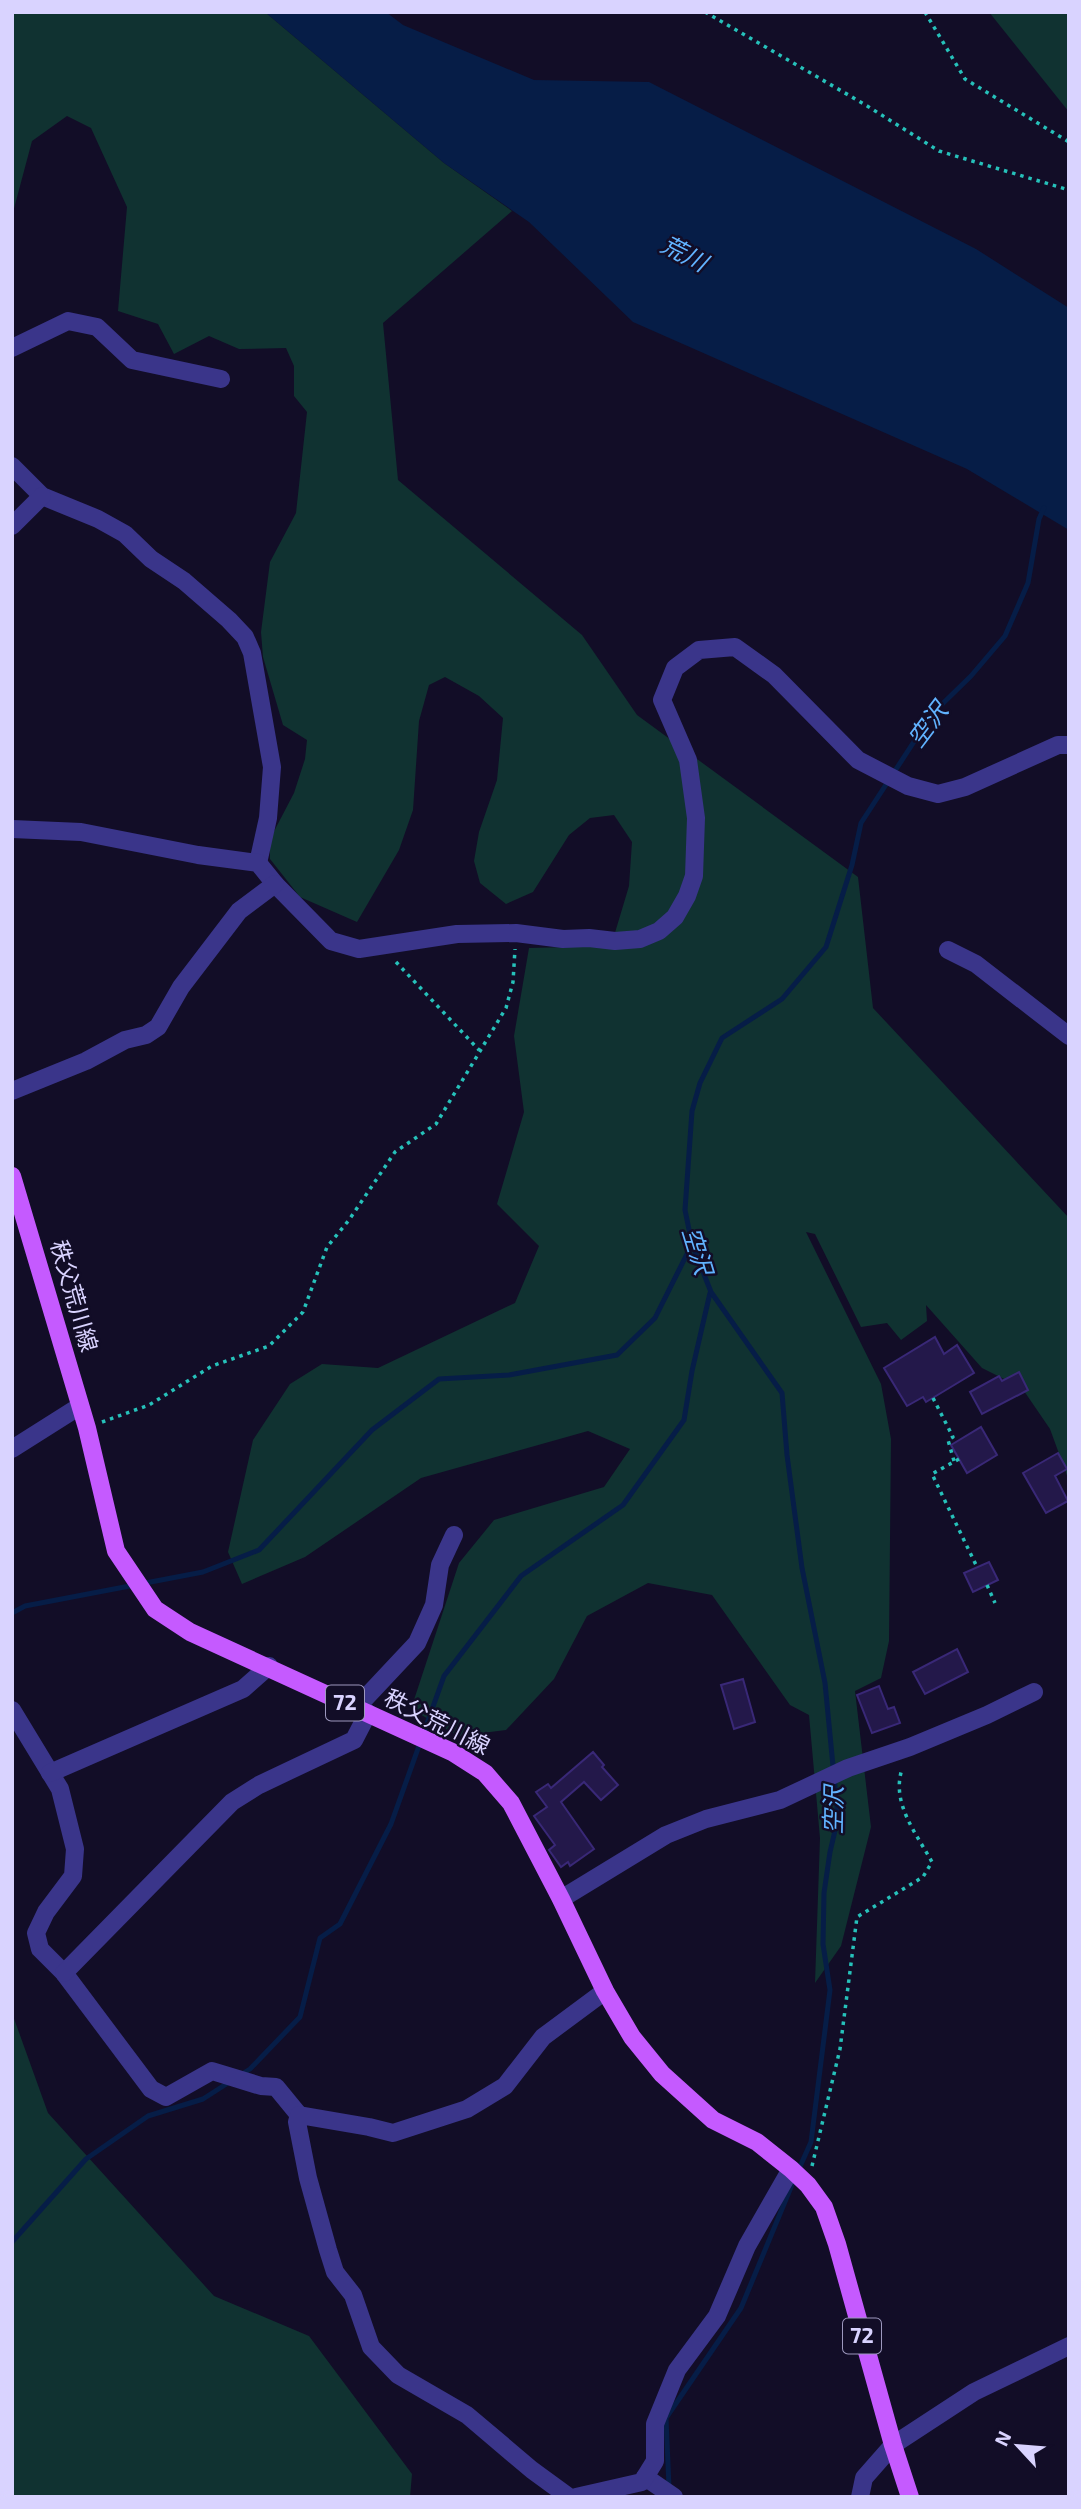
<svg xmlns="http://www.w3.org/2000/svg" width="1081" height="2509" font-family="'Exo 2','Noto Sans JP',sans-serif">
<rect width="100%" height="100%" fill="#120d27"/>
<g fill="#103231">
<path d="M12 12H265L444 163 512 211 383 323 398 480 582 635 637 715 858 877 873 1008 1069 1218V1481L1050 1429 1022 1388 982 1368 926 1305 927 1321 901 1340 887 1323 861 1327 815 1234 806 1232 881 1384 891 1439 889 1641 881 1678 855 1691 871 1827 841 1946 815 1983 820 1838 809 1715 790 1705 712 1595 648 1583 587 1616 554 1679 506 1730 458 1736 411 1709 459 1563 494 1520 604 1487 630 1449 588 1431 421 1478 305 1557 242 1584 228 1552 253 1440 290 1384 322 1364 378 1368 515 1303 539 1246 497 1204 524 1112 514 1036 529 948 611 946 629 886 632 842 614 815 590 818 569 835 533 892 506 904 480 883 474 861 479 832 497 780 503 718 479 696 445 677 429 685 419 721 413 810 399 850 357 922 300 897 270 859V839L294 793 305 759 307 740 283 725 263 657 261 632 270 562 296 513 307 412 294 396V366L286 348 239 349 209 336 174 354 158 324 118 311 127 207 91 128 67 116 32 141 12 216Z"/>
<path d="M989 12H1069V112Z"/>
<path d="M12 2013 48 2113 214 2296 309 2336 412 2474 410 2497H12Z"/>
</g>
<path fill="#061d47" d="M265 12H386L403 25 534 80 649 82 976 249 1069 308V530L967 469 633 322 529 222 444 163Z"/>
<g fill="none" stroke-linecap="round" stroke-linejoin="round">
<g stroke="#061d47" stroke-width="5">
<path d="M12 1613 25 1606 203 1572 259 1550 372 1430 439 1379 509 1375 617 1355 655 1318 692 1244"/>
<path d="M239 2076 250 2069 300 2017 320 1938 340 1924 391 1824 444 1676 521 1576 623 1505 684 1420 692 1371 710 1293"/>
<path d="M798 2171 811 2142 830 1990 823 1944 824 1893 830 1852 838 1818 825 1683 802 1568 787 1455 782 1393 711 1292 692 1244 685 1210 692 1111 700 1083 722 1038 782 999 826 947 852 865 861 823 932 714 971 676 1005 636 1028 583 1039 519 1044 508"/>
<path d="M12 2242 86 2159 148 2116 203 2099 231 2081"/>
<path d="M669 2487 666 2418 741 2308 794 2180"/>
</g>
</g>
<g fill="#23184a" stroke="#392877" stroke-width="2">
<path d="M935 1337 944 1354 957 1345 974 1373 926 1402 923 1397 907 1406 884 1368Z"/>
<path d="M1019 1372 1028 1390 982 1414 970 1392 999 1376 1002 1381Z"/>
<path d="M981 1427 997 1455 967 1473 951 1445Z"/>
<path d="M1058 1453 1067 1469 1055 1476 1068 1501 1046 1513 1023 1473Z"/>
<path d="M989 1562 998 1580 973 1592 964 1573Z"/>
<path d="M957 1649 968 1672 925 1694 913 1672Z"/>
<path d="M743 1679 755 1722 734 1729 721 1685Z"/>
<path d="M879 1686 888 1709 894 1707 900 1723 872 1733 857 1695Z"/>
<path d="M593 1752 604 1765 602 1767 618 1785 601 1800 584 1782 561 1802 594 1849 570 1866 568 1862 561 1867 549 1850 555 1845 534 1816 547 1807 536 1792 548 1784 551 1788Z"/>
</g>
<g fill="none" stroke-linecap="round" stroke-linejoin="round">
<g stroke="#26c1ba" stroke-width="3.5" stroke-dasharray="3.5 5" stroke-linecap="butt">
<path d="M705 12 864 104 939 151 1069 190"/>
<path d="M925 12 965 79 1069 142"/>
<path d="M396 962 479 1050"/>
<path d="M933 1398 953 1437 948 1440 954 1461"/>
<path d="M102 1422 149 1405 212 1366 269 1346 303 1312 327 1247 349 1220 395 1152 436 1124 506 1008 513 982 515 949"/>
<path d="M959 1459 932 1474 977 1567"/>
<path d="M987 1585 995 1603"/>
<path d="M812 2166 840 2049 857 1917 923 1877 932 1862C916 1833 891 1803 902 1769"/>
</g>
<g stroke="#3a358a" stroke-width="18">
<path d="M12 348 68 321 97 327 132 360 221 379"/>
<path d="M12 466 42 496 98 519 125 534 151 559 184 581 229 620 245 637 252 653 272 767 268 818 258 863"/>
<path d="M12 526 42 496"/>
<path d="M12 829 81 832 198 855 258 863 275 884 331 941 359 949 457 934 516 933 563 939 589 938 615 941 640 939 659 931 675 917 687 896 694 876 696 818 688 760 662 700 675 668 699 650 735 647 774 675 858 760 908 786 938 794 965 787 1058 745H1069"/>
<path d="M948 950 976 964 1069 1036"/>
<path d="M12 1091 86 1061 125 1040 146 1035 158 1027 181 987 239 911 275 884"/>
<path d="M12 1449 80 1406"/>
<path d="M356 1708 417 1643 434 1605 440 1565 454 1535"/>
<path d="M12 1710 60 1789 75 1849 73 1876 46 1912 36 1933 40 1949 64 1973 151 2089 166 2097 212 2071 261 2086 276 2087 299 2115"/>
<path d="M50 1773 243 1689 269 1666"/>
<path d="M561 1899 666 1835 706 1819 780 1800 848 1768 910 1747 987 1715 1034 1692"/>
<path d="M64 1973 232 1802 259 1785 354 1740 368 1713"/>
<path d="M645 2477 674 2497"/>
<path d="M569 2497 532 2470 467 2415 398 2375 371 2347 353 2295 335 2272 328 2250 308 2178 297 2122 299 2115 369 2127 393 2133 467 2109 505 2086 543 2037 605 1991"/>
<path d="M576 2497 642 2482 655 2461V2424L677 2370 717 2316 747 2246 791 2169"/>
<path d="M860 2497 864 2478 893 2445 974 2392 1069 2346"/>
</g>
<path stroke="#c55aff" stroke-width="18" d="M12 1176 87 1428 116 1551 155 1609 190 1632 452 1752 485 1773 511 1803 561 1899 605 1991 632 2037 662 2074 713 2120 757 2142 791 2169 808 2185 824 2207 837 2244 893 2445 910 2497"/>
</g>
<g text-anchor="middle" stroke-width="5" stroke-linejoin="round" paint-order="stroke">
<g fill="#120d27" stroke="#9d98be" stroke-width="2">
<rect x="326" y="1685.5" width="38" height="35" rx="5"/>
<rect x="843" y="2318.5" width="38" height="35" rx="5"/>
</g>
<g font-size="21" font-weight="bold" fill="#d9d3ff">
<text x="345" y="1710">72</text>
<text x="862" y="2343">72</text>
</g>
<g font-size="23" fill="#d9d3ff" stroke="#120d27">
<text transform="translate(74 1296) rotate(74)" y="8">秩父荒川線</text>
<text transform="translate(437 1722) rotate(27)" y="8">秩父荒川線</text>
</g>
<g font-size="24" font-style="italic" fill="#61b3ff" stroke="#120d27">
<text transform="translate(684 254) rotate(27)" y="8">荒川</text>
<text transform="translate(928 725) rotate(-53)" y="8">空沢</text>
<text transform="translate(697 1251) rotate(73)" y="8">空沢</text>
<text transform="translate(834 1810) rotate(-89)" y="8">空沢</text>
</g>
</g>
<rect width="1081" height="2509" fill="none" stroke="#d9d3ff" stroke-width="28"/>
<g transform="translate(1018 2446) rotate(296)" stroke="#120d27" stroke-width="5" paint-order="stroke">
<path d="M0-5L12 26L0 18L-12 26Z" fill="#d9d3ff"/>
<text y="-10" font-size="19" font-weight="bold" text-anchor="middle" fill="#d9d3ff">N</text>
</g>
</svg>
